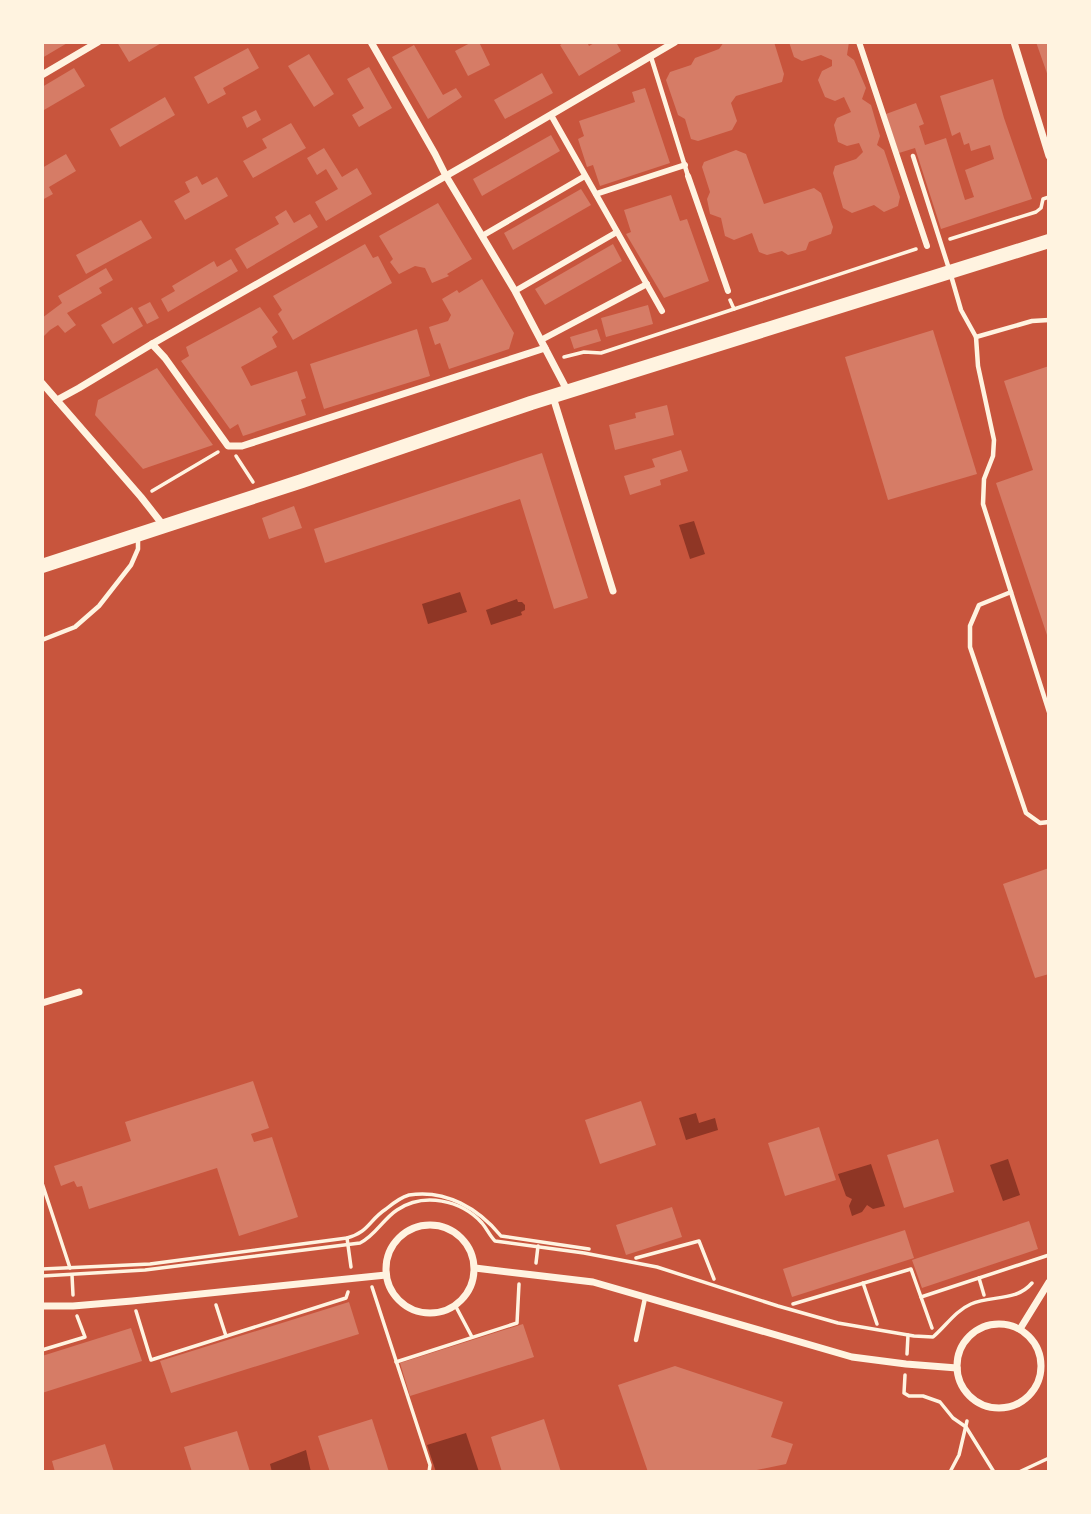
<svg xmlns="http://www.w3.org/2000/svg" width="1091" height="1514" font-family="'Varela Round',sans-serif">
<rect width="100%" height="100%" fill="#c8553d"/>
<g fill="#8f3625">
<path d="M694 521 705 554 690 559 679 525Z"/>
<path d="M460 592 467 612 428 624 422 604Z"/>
<path d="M517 599 518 602H522L525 605V610L521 612 522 615 491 625 486 610Z"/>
<path d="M696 1113 699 1123 715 1118 718 1130 686 1140 679 1118Z"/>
<path d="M1008 1159 1020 1195 1003 1201 990 1165Z"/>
<path d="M871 1164 885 1206 873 1209 867 1205 862 1212 852 1216 849 1206 852 1199 846 1196 838 1174Z"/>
<path d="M466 1433 479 1472H436L427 1445Z"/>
<path d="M306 1450 311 1472H272L270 1464Z"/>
</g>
<g fill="#d67c66">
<path d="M42 42H69L42 58Z"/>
<path d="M117 42H163L129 62Z"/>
<path d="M472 42H479L490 65 468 76 455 51Z"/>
<path d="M565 42H587L589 46 596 42H616L621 51 579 76 560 45Z"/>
<path d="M724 42H774L784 74 782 82 736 96 731 103 737 121 732 130 698 141 691 139 685 119 678 115 666 80 670 72 691 65 695 58 719 49Z"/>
<path d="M789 42H849L847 55 854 60 866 88 862 99 871 105 880 136 877 145 884 150 900 197 898 206 884 212 874 205 852 213 843 208 833 173 835 166 856 159 863 152 859 143 847 146 838 142 834 125 837 118 851 112 844 97 835 101 825 97 818 80 822 71 832 66V60L821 55 802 61 794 57Z"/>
<path d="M1036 42H1049V79Z"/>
<path d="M414 45 443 95 456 88 462 97 428 119 392 57Z"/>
<path d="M248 48 259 68 223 88 226 94 208 104 194 77Z"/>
<path d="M309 54 334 94 314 107 288 66Z"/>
<path d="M369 67 392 108 359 127 352 115 364 108 347 79Z"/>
<path d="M74 68 85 86 44 110 42 107V87Z"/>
<path d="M542 73 553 93 505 119 494 100Z"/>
<path d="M993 79 1004 118 1032 199 941 229 915 148 899 153 886 114 916 103 924 124 919 126 925 145 946 138 965 200 974 197 965 170 994 159 990 145 971 151 969 143 964 145 960 132 952 136 940 96Z"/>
<path d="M645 88 670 163 600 186 593 165 587 167 578 139 584 136 579 121 635 102 632 92Z"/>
<path d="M165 97 175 115 120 147 110 129Z"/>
<path d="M256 110 261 120 247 128 242 117Z"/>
<path d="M291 123 306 148 253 178 243 161 267 148 262 139Z"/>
<path d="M551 135 560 151 482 196 473 179Z"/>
<path d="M324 148 342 177 357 168 372 194 326 221 315 202 338 189 326 169 317 175 307 158Z"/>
<path d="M736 150 746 154 764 204 814 188 821 193 833 227 831 234 809 242 806 250 788 255 782 251 767 255 759 252 752 233 734 240 725 236 721 218 710 214 707 199 710 192 702 167 704 162Z"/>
<path d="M66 154 76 171 49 187 53 194 42 200V168Z"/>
<path d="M197 176 202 185 217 177 228 196 185 220 174 201 190 192 185 182Z"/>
<path d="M581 189 591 205 513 250 504 233Z"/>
<path d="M671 195 680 221 687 219 709 281 664 298 626 234 631 232 624 210Z"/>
<path d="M438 203 472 259 447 274 449 276 432 283 425 268 415 266 399 274 390 262 393 259 379 236Z"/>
<path d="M286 210 294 223 310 214 318 227 247 269 235 249 279 224 275 217Z"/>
<path d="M141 220 152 238 86 274 76 255Z"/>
<path d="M365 244 373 258 378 256 392 283 293 340 278 314 282 310 273 296Z"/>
<path d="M613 244 622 261 545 305 535 289Z"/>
<path d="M231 259 238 271 168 312 161 299 175 291 172 286 214 261 217 267Z"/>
<path d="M106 268 113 280 99 288 102 293 67 313 76 325 65 333 58 325 50 330 42 338V318L62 303 58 296Z"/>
<path d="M482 279 514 333 509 349 449 369 440 343 435 345 429 327 448 321 451 315 442 299 457 290 459 293Z"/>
<path d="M150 302 159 318 147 324 138 308Z"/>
<path d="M648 305 653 324 606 337 601 318Z"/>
<path d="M132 307 143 326 113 344 101 325Z"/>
<path d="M260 307 278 332 272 337 277 347 241 367 251 386 297 371 306 398 301 400 306 415 243 436 238 424 230 429 181 361 189 356 186 347Z"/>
<path d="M417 329 430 376 324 409 310 364Z"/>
<path d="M597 329 601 341 574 349 570 337Z"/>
<path d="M933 330 977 474 888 500 845 357Z"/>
<path d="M1049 366V641L996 483 1033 470 1004 381Z"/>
<path d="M157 368 213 445 143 469 95 415 98 400Z"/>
<path d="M667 405 674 435 615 450 609 425 636 418 635 413Z"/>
<path d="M681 450 688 471 660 480 661 485 630 495 624 476 655 467 652 459Z"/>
<path d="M542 453 588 598 554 609 520 499 325 563 314 529Z"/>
<path d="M294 506 302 528 269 539 262 518Z"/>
<path d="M1049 868V974L1035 978 1003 884Z"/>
<path d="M253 1081 269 1128 251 1134 254 1142 272 1137 298 1217 239 1236 217 1168 89 1209 82 1186 77 1187 74 1181 61 1186 54 1166 131 1141 125 1122Z"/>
<path d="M641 1101 656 1145 600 1164 585 1120Z"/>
<path d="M819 1127 836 1180 785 1196 768 1143Z"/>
<path d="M938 1139 954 1192 904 1208 887 1155Z"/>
<path d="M672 1207 682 1237 626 1255 616 1225Z"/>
<path d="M1029 1221 1038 1249 922 1288 912 1260Z"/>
<path d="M905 1230 914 1258 792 1297 783 1269Z"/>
<path d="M349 1302 359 1334 171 1393 160 1361Z"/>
<path d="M523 1324 534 1357 410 1396 400 1363Z"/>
<path d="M131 1328 142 1361 42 1393V1356Z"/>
<path d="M675 1366 783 1402 771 1437 793 1444 786 1464 747 1472H648L618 1385Z"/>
<path d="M372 1419 389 1472H330L318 1436Z"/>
<path d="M544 1419 561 1472H502L491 1437Z"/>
<path d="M237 1431 250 1472H192L184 1447Z"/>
<path d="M105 1444 114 1472H55L52 1461Z"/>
</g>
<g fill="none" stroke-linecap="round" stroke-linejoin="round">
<g stroke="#fff3e0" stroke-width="3.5">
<path d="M950 239 1036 212 1041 208 1043 199 1049 197"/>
<path d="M730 300 734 309 916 249"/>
<path d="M564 357 584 352 601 353 734 309"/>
<path d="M236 456 253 482"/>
<path d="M152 491 218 452"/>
<path d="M42 1183 70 1268"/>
<path d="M347 1238 351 1267"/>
<path d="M636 1258 699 1241 714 1279"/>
<path d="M536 1263 538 1246"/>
<path d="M42 1269 150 1264 347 1238C369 1232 369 1220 386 1209 392 1204 402 1197 409 1195 446 1189 479 1209 501 1236L589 1249"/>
<path d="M72 1275 73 1295"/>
<path d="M42 1276 145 1270 360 1243C375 1236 383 1219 397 1210 424 1192 461 1200 482 1223 487 1229 490 1236 495 1241L584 1253 657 1267 778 1306 838 1323 914 1336 933 1337C946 1326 955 1311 971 1304 991 1295 1016 1302 1032 1283"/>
<path d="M979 1278 984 1295"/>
<path d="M863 1283 877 1324"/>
<path d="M372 1287 430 1465 429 1472"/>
<path d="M921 1297 1049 1255"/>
<path d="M793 1304 911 1269 932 1328"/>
<path d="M216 1305 226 1336"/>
<path d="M455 1305 472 1337"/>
<path d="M136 1311 151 1360 346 1298 348 1292"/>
<path d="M42 1350 85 1337 77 1316"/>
<path d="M907 1354 908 1335"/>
<path d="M396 1362 517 1323 519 1284"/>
<path d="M905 1375 904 1393 909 1396H923L940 1402 953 1418 966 1427 994 1472"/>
<path d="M950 1472 959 1455 967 1421"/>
<path d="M1019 1472 1049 1458"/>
</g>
<g stroke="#fff3e0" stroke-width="4.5">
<path d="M651 57 688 176"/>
<path d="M913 156 950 272 961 310 976 337 1032 321 1049 320"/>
<path d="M976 337 978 366 994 440 993 456 984 479 983 504 1049 712"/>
<path d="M1011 592 979 605 970 626V647L1026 813 1040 823 1049 822"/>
<path d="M42 640 75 627 99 606 131 565 138 549V538"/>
<path d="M636 1340 645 1298"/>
</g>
<g stroke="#fff3e0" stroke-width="6">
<path d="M859 42 927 246"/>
<path d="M551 115 662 311"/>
<path d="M688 176 728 291"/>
<path d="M596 194 685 165"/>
<path d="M482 236 585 176"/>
<path d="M515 291 617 232"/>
<path d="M541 340 647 284"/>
</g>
<g stroke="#fff3e0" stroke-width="7">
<path d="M371 42 435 154 446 176 515 291 568 392"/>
<path d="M1014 42 1049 156"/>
<path d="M42 75 98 42"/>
<path d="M152 344 165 358 228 446H242L545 348"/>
<path d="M42 383 141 497 163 525"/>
<path d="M553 397 613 591"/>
<path d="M57 400 79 388 152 344 472 161 675 42"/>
<path d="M42 1003 79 992"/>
<circle cx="430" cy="1269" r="44"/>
<path d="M475 1268 593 1282 852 1357 906 1364 957 1368"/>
<path d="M42 1306H73L132 1301 386 1275"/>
<circle cx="999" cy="1366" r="42"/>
<path d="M1020 1329 1049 1282"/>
</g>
<path stroke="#fff3e0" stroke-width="14" d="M42 566 302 481 531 403 1049 241"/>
</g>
<rect width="1091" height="1514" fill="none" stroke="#fff3e0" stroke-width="88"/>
</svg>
